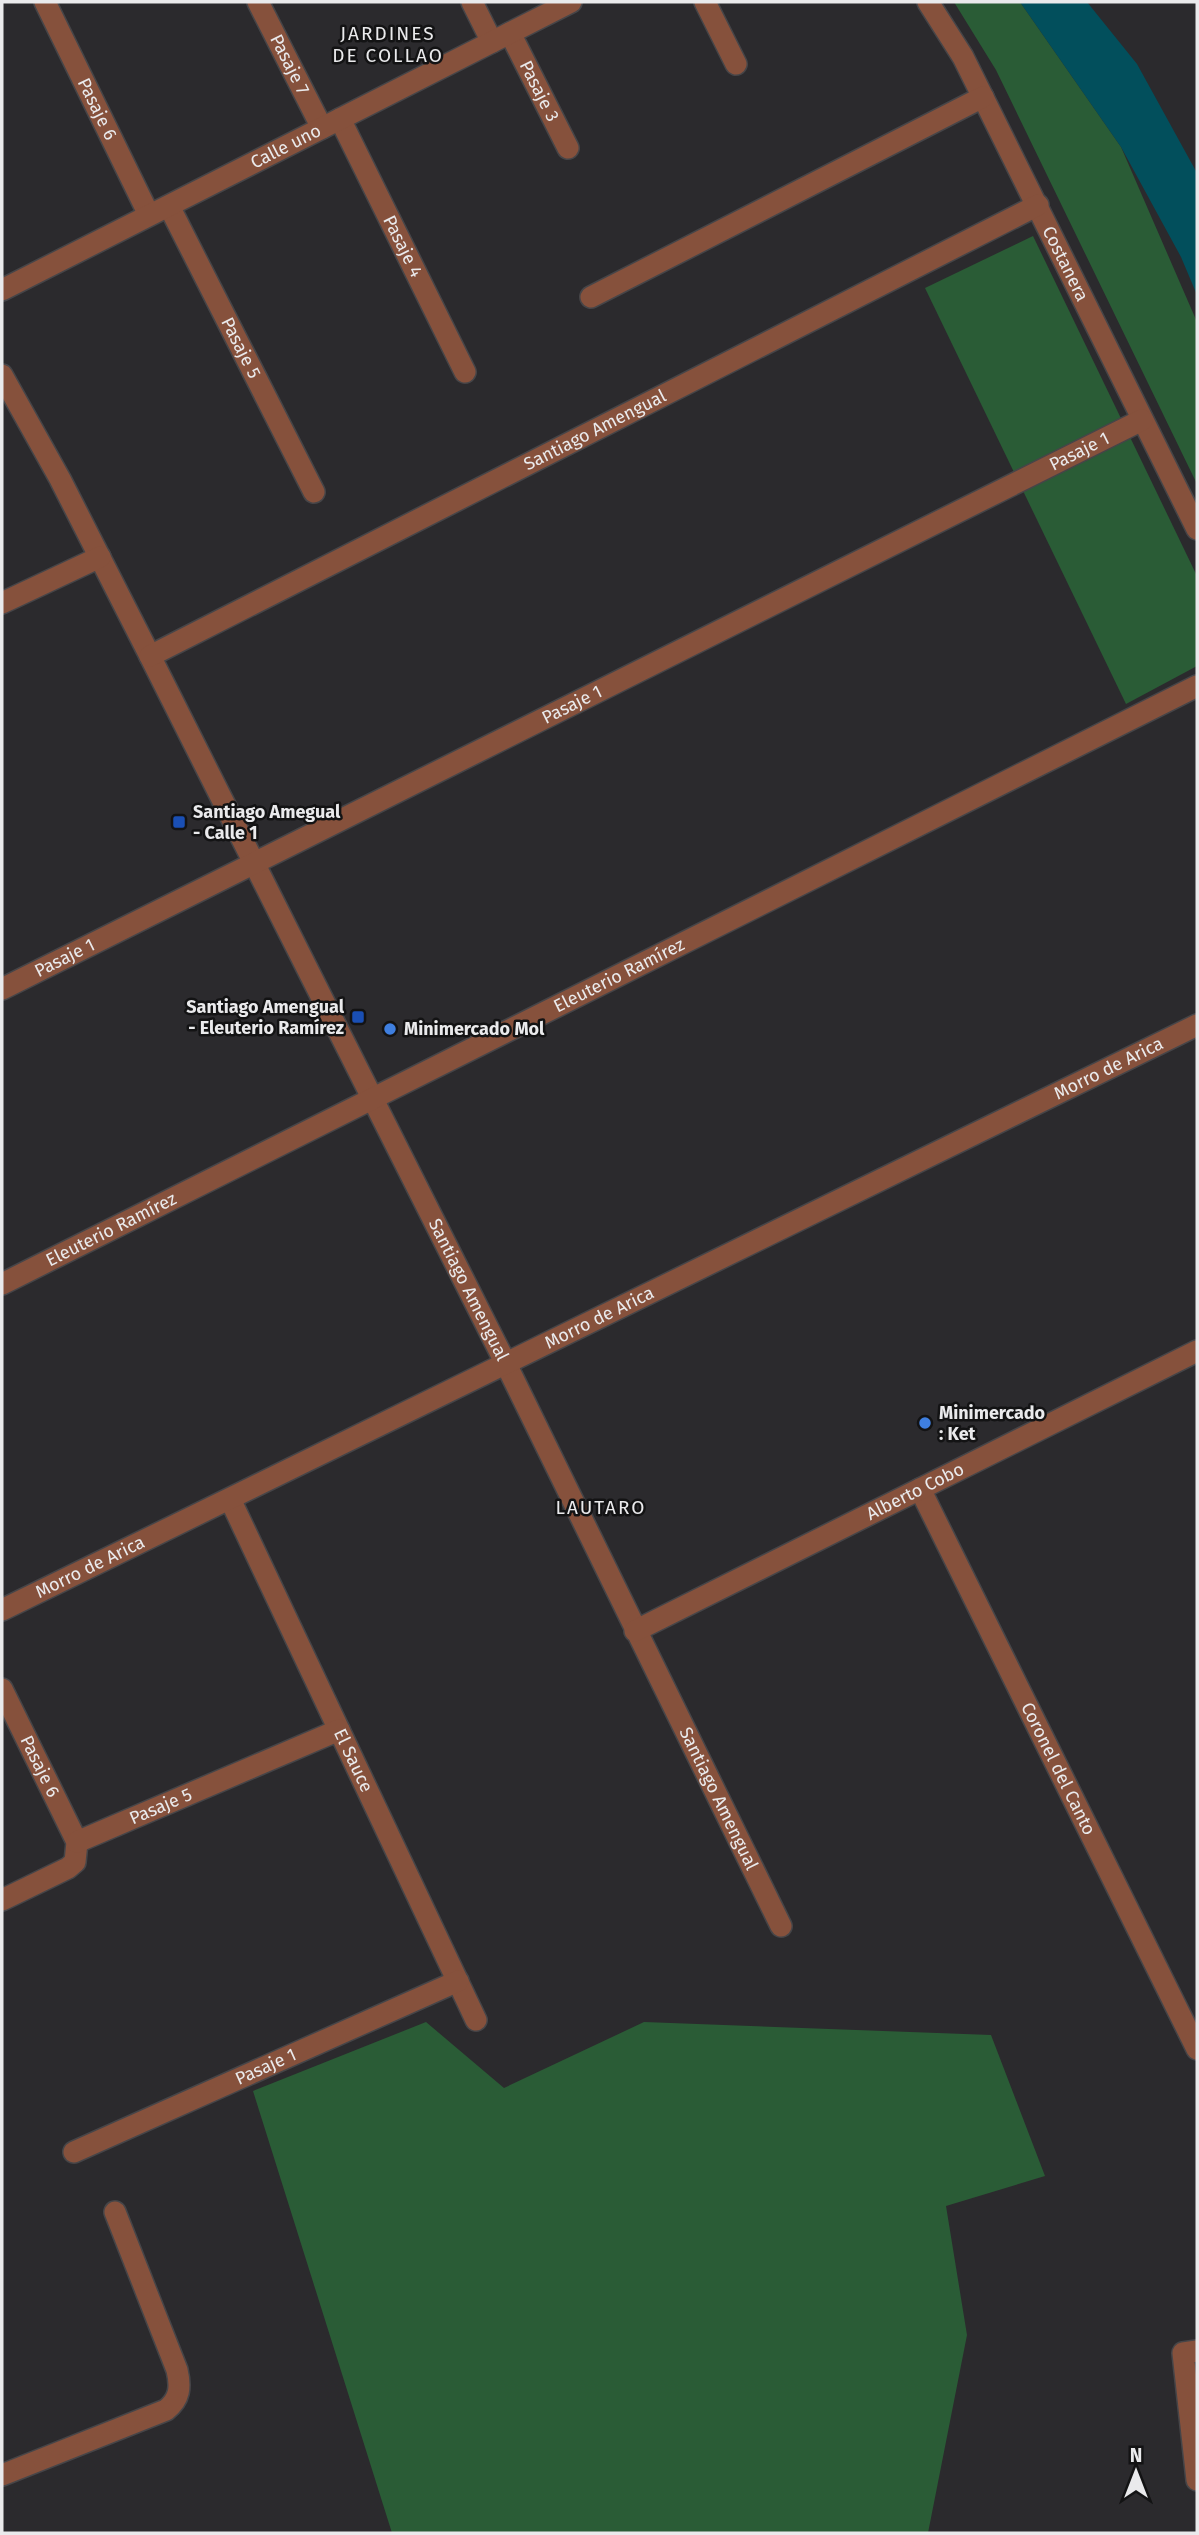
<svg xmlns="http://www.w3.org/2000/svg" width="1199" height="2535" font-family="'Fira Sans',sans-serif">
<rect width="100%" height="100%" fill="#2b2a2d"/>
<g fill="#2a5c36">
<path d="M954 2H1020L1121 147 1197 322V484L996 70Z"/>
<path d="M1033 236 1197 576V666L1126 704 925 288Z"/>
<path d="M426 2022 504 2088 644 2022 991 2035 1045 2176 946 2206 967 2335 928 2533H392L253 2091Z"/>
</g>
<path fill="#024f5c" d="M1020 2H1087L1137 64 1197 173V295L1181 257 1121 147Z"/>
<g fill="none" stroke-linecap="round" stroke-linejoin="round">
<defs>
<g id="minor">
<path id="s1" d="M45 2 149 215"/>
<path id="s2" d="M258 2 322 128"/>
<path d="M472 2 492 42"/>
<path d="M705 2 736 64"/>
<path id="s3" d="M928 2 963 57 1197 529"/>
<path id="s4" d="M510 33 568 148"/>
<path id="s5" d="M340 119 465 372"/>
<path id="s6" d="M169 206 314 492"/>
<path id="s7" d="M2 290 571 2"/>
<path d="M591 297 983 97"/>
<path id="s8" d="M2 375 60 479 150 656 506 1364 781 1926"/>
<path d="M2 603 100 557"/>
<path id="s9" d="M150 656 1038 205"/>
<path id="s10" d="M2 989 1142 420"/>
<path id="s11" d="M2 1284 1197 686"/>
<path id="s12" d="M920 1489 1197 2049"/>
<path id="s13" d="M230 1499 476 2020"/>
<path id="s14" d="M2 1610 1197 1025"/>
<path id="s15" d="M635 1631 1197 1351"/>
<path id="s16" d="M2 1689 77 1842 75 1862 68 1868 2 1900"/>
<path id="s17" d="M77 1842 339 1730"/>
<path id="s18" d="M74 2152 458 1981"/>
<path d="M1197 2351 1183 2353 1197 2480"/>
<path d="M2 2475 166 2410C180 2399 181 2387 177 2370L115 2212"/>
</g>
</defs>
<use href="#minor" stroke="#464548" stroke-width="24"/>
<use href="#minor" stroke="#86513c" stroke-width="21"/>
</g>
<g fill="#1a4fb4" stroke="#131314" stroke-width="2.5">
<rect x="172" y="815" width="14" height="14" rx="3.5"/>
<rect x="351" y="1010" width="14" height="14" rx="3.5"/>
</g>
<g fill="#3f7fe0" stroke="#131314" stroke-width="2.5">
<circle cx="390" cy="1029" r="7"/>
<circle cx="925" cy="1423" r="7"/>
</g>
<g text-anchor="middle" stroke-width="5" stroke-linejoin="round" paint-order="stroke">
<g font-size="18" fill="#eaeaec" stroke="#131314">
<text dy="6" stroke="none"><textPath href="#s2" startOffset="70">Pasaje 7</textPath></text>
<text dy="6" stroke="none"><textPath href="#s4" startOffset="65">Pasaje 3</textPath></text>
<text dy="6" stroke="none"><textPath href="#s1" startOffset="119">Pasaje 6</textPath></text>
<text dy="6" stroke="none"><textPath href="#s7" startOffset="318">Calle uno</textPath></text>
<text dy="6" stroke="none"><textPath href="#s5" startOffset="142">Pasaje 4</textPath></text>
<text dy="6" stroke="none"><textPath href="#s3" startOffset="296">Costanera</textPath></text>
<text dy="6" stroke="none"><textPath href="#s6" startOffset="159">Pasaje 5</textPath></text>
<text dy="6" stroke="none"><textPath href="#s9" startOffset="499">Santiago Amengual</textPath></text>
<text dy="6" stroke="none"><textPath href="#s10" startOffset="1204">Pasaje 1</textPath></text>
<text dy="6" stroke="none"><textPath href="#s10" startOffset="637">Pasaje 1</textPath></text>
<text dy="6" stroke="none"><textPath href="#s10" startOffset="70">Pasaje 1</textPath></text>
<text dy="6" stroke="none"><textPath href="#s11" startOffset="690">Eleuterio Ramírez</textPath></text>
<text dy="6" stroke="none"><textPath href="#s14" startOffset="1232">Morro de Arica</textPath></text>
<text dy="6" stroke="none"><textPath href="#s11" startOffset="122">Eleuterio Ramírez</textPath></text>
<text dy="6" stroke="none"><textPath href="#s8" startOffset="1027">Santiago Amengual</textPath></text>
<text dy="6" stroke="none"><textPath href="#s14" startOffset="665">Morro de Arica</textPath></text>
<text dy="6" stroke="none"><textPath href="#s15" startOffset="313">Alberto Cobo</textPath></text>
<text dy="6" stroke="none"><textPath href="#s14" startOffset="98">Morro de Arica</textPath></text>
<text dy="6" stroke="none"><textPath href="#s13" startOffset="289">El Sauce</textPath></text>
<text dy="6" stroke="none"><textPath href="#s16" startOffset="86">Pasaje 6</textPath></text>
<text dy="6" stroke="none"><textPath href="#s12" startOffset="312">Coronel del Canto</textPath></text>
<text dy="6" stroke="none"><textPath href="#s8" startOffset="1594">Santiago Amengual</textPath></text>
<text dy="6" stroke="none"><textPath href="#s17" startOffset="91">Pasaje 5</textPath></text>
<text dy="6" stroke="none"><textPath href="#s18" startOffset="210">Pasaje 1</textPath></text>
</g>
<g font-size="18" font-weight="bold" fill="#eaeaec" stroke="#131314" text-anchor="start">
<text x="193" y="818">Santiago Amegual<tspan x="193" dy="21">- Calle 1</tspan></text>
<text x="344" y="1013" text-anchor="end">Santiago Amengual<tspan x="344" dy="21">- Eleuterio Ramírez</tspan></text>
<text x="404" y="1035">Minimercado Mol</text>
<text x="939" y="1419">Minimercado<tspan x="939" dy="21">: Ket</tspan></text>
</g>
<g font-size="19" letter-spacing="2" fill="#eaeaec" stroke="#131314">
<text x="388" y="40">JARDINES<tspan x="388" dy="22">DE COLLAO</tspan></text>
<text x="601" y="1514">LAUTARO</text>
</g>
</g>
<rect width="1199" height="2535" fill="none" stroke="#eaeaec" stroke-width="7"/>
<g transform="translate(1136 2472)" stroke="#131314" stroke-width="5" paint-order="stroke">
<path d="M0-5L12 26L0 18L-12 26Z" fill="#eaeaec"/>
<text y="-10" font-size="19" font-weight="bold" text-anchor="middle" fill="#eaeaec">N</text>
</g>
</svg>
